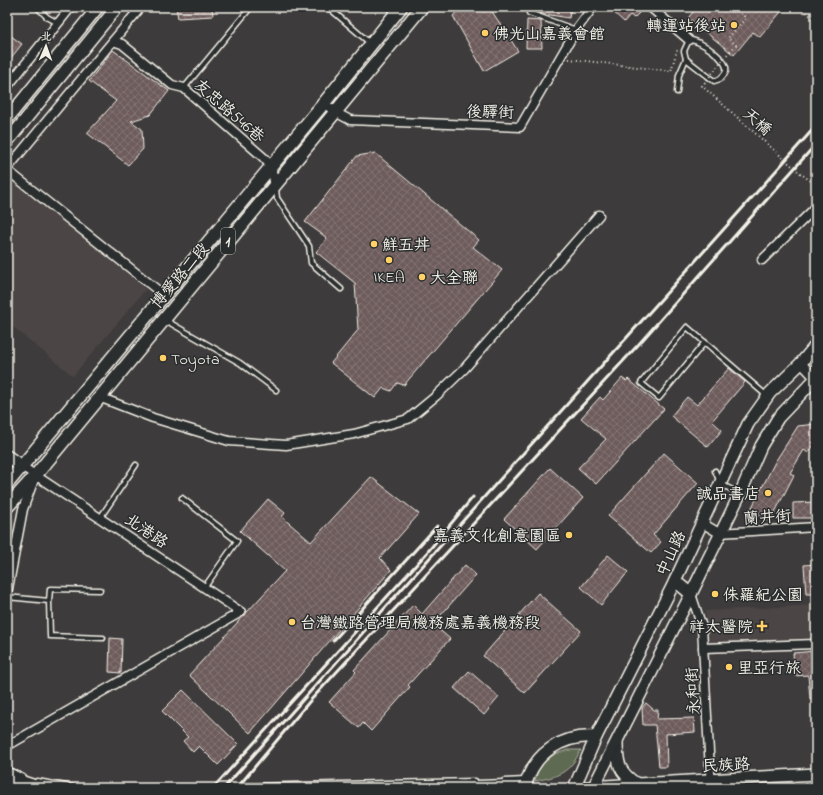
<svg xmlns="http://www.w3.org/2000/svg" width="823" height="795" font-family="'Indie Flower','LXGW WenKai TC',sans-serif">
<defs>
<pattern id="building-cross-hatch" width="8" height="8" patternUnits="userSpaceOnUse"><rect width="8" height="8" fill="#6e5b5b"/><path d="M0 0l8 8M0 8l8-8" fill="none" stroke="#837373"/></pattern>
</defs>
<rect width="100%" height="100%" fill="#3e3b3c"/>
<filter id="ink" filterUnits="userSpaceOnUse"><feTurbulence type="fractalNoise" baseFrequency=".025" numOctaves="2"/><feDisplacementMap in="SourceGraphic" scale="8" xChannelSelector="R" yChannelSelector="G"/><feConvolveMatrix kernelMatrix="1 2 1 2 8 2 1 2 1" color-interpolation-filters="sRGB"/></filter>
<g filter="url(#ink)">
<g fill="#4c4545">
<path d="M7 175 146 289 73 376 7 322Z"/>
<path d="M816 605V640L710 644 705 611Z"/>
</g>
<path fill="#5f6b52" stroke="#aaae9d" d="M568 750H581C569 773 560 776 535 781L539 766 555 754Z"/>
<g fill="url(#building-cross-hatch)" stroke="#f4f1e8">
<path d="M176 7H212L213 16 178 18Z"/>
<path d="M461 7H489L518 51 484 71 453 16Z"/>
<path d="M532 7H571L569 18 538 13 532 11Z"/>
<path d="M608 7H638L641 11 634 18 630 15 624 22Z"/>
<path d="M697 7H785L760 37 753 32 734 55 688 18Z"/>
<path d="M527 20 541 21 542 48H526Z"/>
<path d="M7 33 22 44 7 63Z"/>
<path d="M113 50 169 91 150 115 131 121 142 129 143 149 128 165 87 133 116 101 89 81Z"/>
<path d="M375 153 479 240 473 247 502 270 404 385 397 383 391 391 383 388 375 398 331 363 358 330 355 283 316 252 327 238 305 222 357 156Z"/>
<path d="M729 368 745 382 712 421 722 430 708 447 671 416 687 397 697 405Z"/>
<path d="M622 378 626 381 628 379 664 409 596 484 578 468 606 439 581 418 600 397 603 400Z"/>
<path d="M816 424V442L808 453 804 450 790 473 794 475 770 522 750 511 775 462 798 426Z"/>
<path d="M664 453 698 483 653 535 661 542 651 553 608 516Z"/>
<path d="M550 468 583 498 537 549 504 519Z"/>
<path d="M371 477 419 514 380 558 391 570 250 733 189 675 285 571 240 531 268 499 285 513 282 517 311 542Z"/>
<path d="M816 502V518H793V503Z"/>
<path d="M608 555 628 572 601 605 581 587Z"/>
<path d="M816 564V594H806L804 565Z"/>
<path d="M465 565 476 575 433 624 450 639 408 685 410 687 371 731 363 723 359 728 329 702 356 672 354 670 413 605 422 614Z"/>
<path d="M538 593 581 631 525 693 483 656Z"/>
<path d="M110 638 122 639 121 673 109 672Z"/>
<path d="M816 651V698L810 699 808 675 795 676 793 653Z"/>
<path d="M469 671 499 697 484 715 454 688Z"/>
<path d="M183 690 238 744 218 765 199 746 193 752 183 741 188 737 162 711Z"/>
<path d="M646 703 654 710H658L657 719 694 718 695 732 666 734 667 767H659L655 725H643L642 708Z"/>
</g>
<g fill="none" stroke-linecap="round" stroke-linejoin="round">
<defs>
<g id="lane">
<path d="M37 7 47 17 58 23"/>
<path d="M328 7 371 44"/>
<path d="M529 7V13L576 30"/>
<path d="M689 40C699 39 729 60 726 71 725 75 722 77 720 79L714 81 686 59 684 51Z"/>
<path d="M184 88 251 7"/>
<path d="M677 92 679 75 686 59"/>
<path d="M276 189 277 198 309 246 311 263 341 289"/>
<path d="M165 320 240 363 276 390"/>
<path d="M705 342 659 398 641 383 687 327 767 396"/>
<path d="M715 471 721 484 740 494"/>
<path d="M182 498 237 541 204 588"/>
<path d="M100 518 136 465"/>
<path d="M7 597 49 601 50 636 103 638"/>
<path d="M49 601 50 589 100 590"/>
<path d="M7 769 23 777"/>
<path d="M37 781 78 788"/>
<path d="M504 781 525 780"/>
<path d="M245 788 247 786 475 781"/>
</g>
<g id="street">
<path d="M650 7 689 40"/>
<path d="M113 41 122 44 172 85 184 88 263 157 271 166 275 186"/>
<path d="M7 87 71 7"/>
<path d="M324 103 335 112 350 120 520 127 576 30 593 7"/>
<path d="M7 169 141 7"/>
<path d="M7 170 165 296"/>
<path d="M762 260 816 207"/>
<path d="M801 363 816 379"/>
<path d="M99 397 153 418 229 441 286 445 354 434 408 419 436 396 464 369 599 215"/>
<path d="M702 523 719 533 816 527"/>
<path d="M7 594 23 509 33 482"/>
<path d="M691 594 702 627 711 788"/>
<path d="M703 648 816 644"/>
<path d="M7 746 241 612 23 467"/>
<path d="M7 775 46 788"/>
<path d="M387 788 507 784 524 788"/>
</g>
<g id="secondary">
<path d="M7 119 98 7"/>
<path d="M7 142 117 7"/>
<path d="M7 456 23 467"/>
<path d="M675 581 691 594"/>
<path d="M7 783 21 788"/>
<path d="M525 788C532 754 562 734 596 737"/>
<path d="M574 788 596 737 672 587 748 424 770 393 801 363 816 345"/>
<path d="M574 788 637 784C619 773 617 763 617 742"/>
<path d="M593 788 691 594 740 494 761 446 778 418 816 378"/>
<path d="M628 788 637 784 816 774"/>
</g>
<g id="primary">
<path d="M7 484 324 103 401 7"/>
<path d="M7 507 35 476 422 7"/>
</g>
</defs>
<use href="#lane" stroke="#f4f1e8" stroke-width="7"/>
<use href="#street" stroke="#f4f1e8" stroke-width="11"/>
<use href="#secondary" stroke="#f4f1e8" stroke-width="14"/>
<use href="#primary" stroke="#f4f1e8" stroke-width="15"/>
<g stroke="#f4f1e8" stroke-width="2" stroke-dasharray="1 3" stroke-linecap="butt">
<path d="M800 7 813 18H816"/>
<path d="M730 51 736 45 728 38 746 18 733 7"/>
<path d="M569 59 671 71 677 50"/>
<path d="M800 173 816 185"/>
</g>
<use href="#lane" stroke="#2a2d2e" stroke-width="4"/>
<use href="#street" stroke="#2a2d2e" stroke-width="8"/>
<use href="#secondary" stroke="#2a2d2e" stroke-width="11"/>
<use href="#primary" stroke="#2a2d2e" stroke-width="12"/>
<g stroke="#f4f1e8" stroke-width="3">
<path d="M333 641 437 526"/>
<path d="M213 788 425 555 473 497"/>
<path d="M224 788 816 126"/>
<path d="M237 788 309 702 638 345 816 144"/>
</g>
<path stroke="#f4f1e8" stroke-width="2" stroke-dasharray="1 3" stroke-linecap="butt" d="M730 51 702 86 800 173"/>
</g>
</g>
<g fill="#ffd166" stroke="#2a2d2e" stroke-width="1.5">
<circle cx="734" cy="25" r="4"/>
<circle cx="485" cy="33" r="4"/>
<circle cx="374" cy="244" r="4"/>
<circle cx="389" cy="260" r="4"/>
<circle cx="422" cy="277" r="4"/>
<circle cx="163" cy="358" r="4"/>
<circle cx="768" cy="493" r="4"/>
<circle cx="569" cy="535" r="4"/>
<circle cx="715" cy="594" r="4"/>
<circle cx="292" cy="622" r="4"/>
<path d="M760 620h4v4h4v4h-4v4h-4v-4h-4v-4h4z"/>
<circle cx="729" cy="667" r="4"/>
</g>
<g text-anchor="middle" stroke-width="3" stroke-linejoin="round" paint-order="stroke">
<rect fill="#2a2d2e" stroke="#b7b6b0" stroke-width="1" x="221" y="228" width="14" height="26" rx="3"/>
<g font-size="15" font-weight="bold" fill="#f4f1e8">
<text x="228" y="246">1</text>
</g>
<g font-size="16" fill="#f4f1e8" stroke="#2a2d2e" text-anchor="start">
<text x="726" y="31" text-anchor="end">轉運站後站</text>
<text x="493" y="39">佛光山嘉義會館</text>
<text x="382" y="250">鮮五丼</text>
<text x="389" y="282" text-anchor="middle">IKEA</text>
<text x="430" y="283">大全聯</text>
<text x="171" y="364">Toyota</text>
<text x="760" y="499" text-anchor="end">誠品書店</text>
<text x="561" y="541" text-anchor="end">嘉義文化創意園區</text>
<text x="723" y="600">侏羅紀公園</text>
<text x="300" y="628">台灣鐵路管理局機務處嘉義機務段</text>
<text x="753" y="632" text-anchor="end">祥太醫院</text>
<text x="737" y="673">里亞行旅</text>
</g>
<g font-size="16" fill="#f4f1e8" stroke="#2a2d2e">
<text transform="translate(230 110) rotate(41)" y="6">友忠路546巷</text>
<text transform="translate(490 111) rotate(1)" y="6">後驛街</text>
<text transform="translate(758 121) rotate(41)" y="6">天橋</text>
<text transform="translate(179 275) rotate(-50)" y="6">博愛路二段</text>
<text transform="translate(767 516) rotate(-4)" y="6">蘭井街</text>
<text transform="translate(147 530) rotate(34)" y="6">北港路</text>
<text transform="translate(670 553) rotate(-65)" y="6">中山路</text>
<text transform="translate(692 691) rotate(-93)" y="6">永和街</text>
<text transform="translate(726 764) rotate(-3)" y="6">民族路</text>
</g>
</g>
<rect width="823" height="795" fill="none" stroke="#2a2d2e" stroke-width="24"/>
<rect x="12" y="12" width="799" height="771" fill="none" stroke="#f4f1e8" stroke-width="1.5" filter="url(#ink)"/>
<g transform="translate(46 46) rotate(2)" stroke="#2a2d2e" stroke-width="3" paint-order="stroke">
<path d="M0-3L7 15L0 10L-7 15Z" fill="#f4f1e8"/>
<text y="-6" font-size="11" font-weight="bold" text-anchor="middle" fill="#f4f1e8">北</text>
</g>
</svg>
